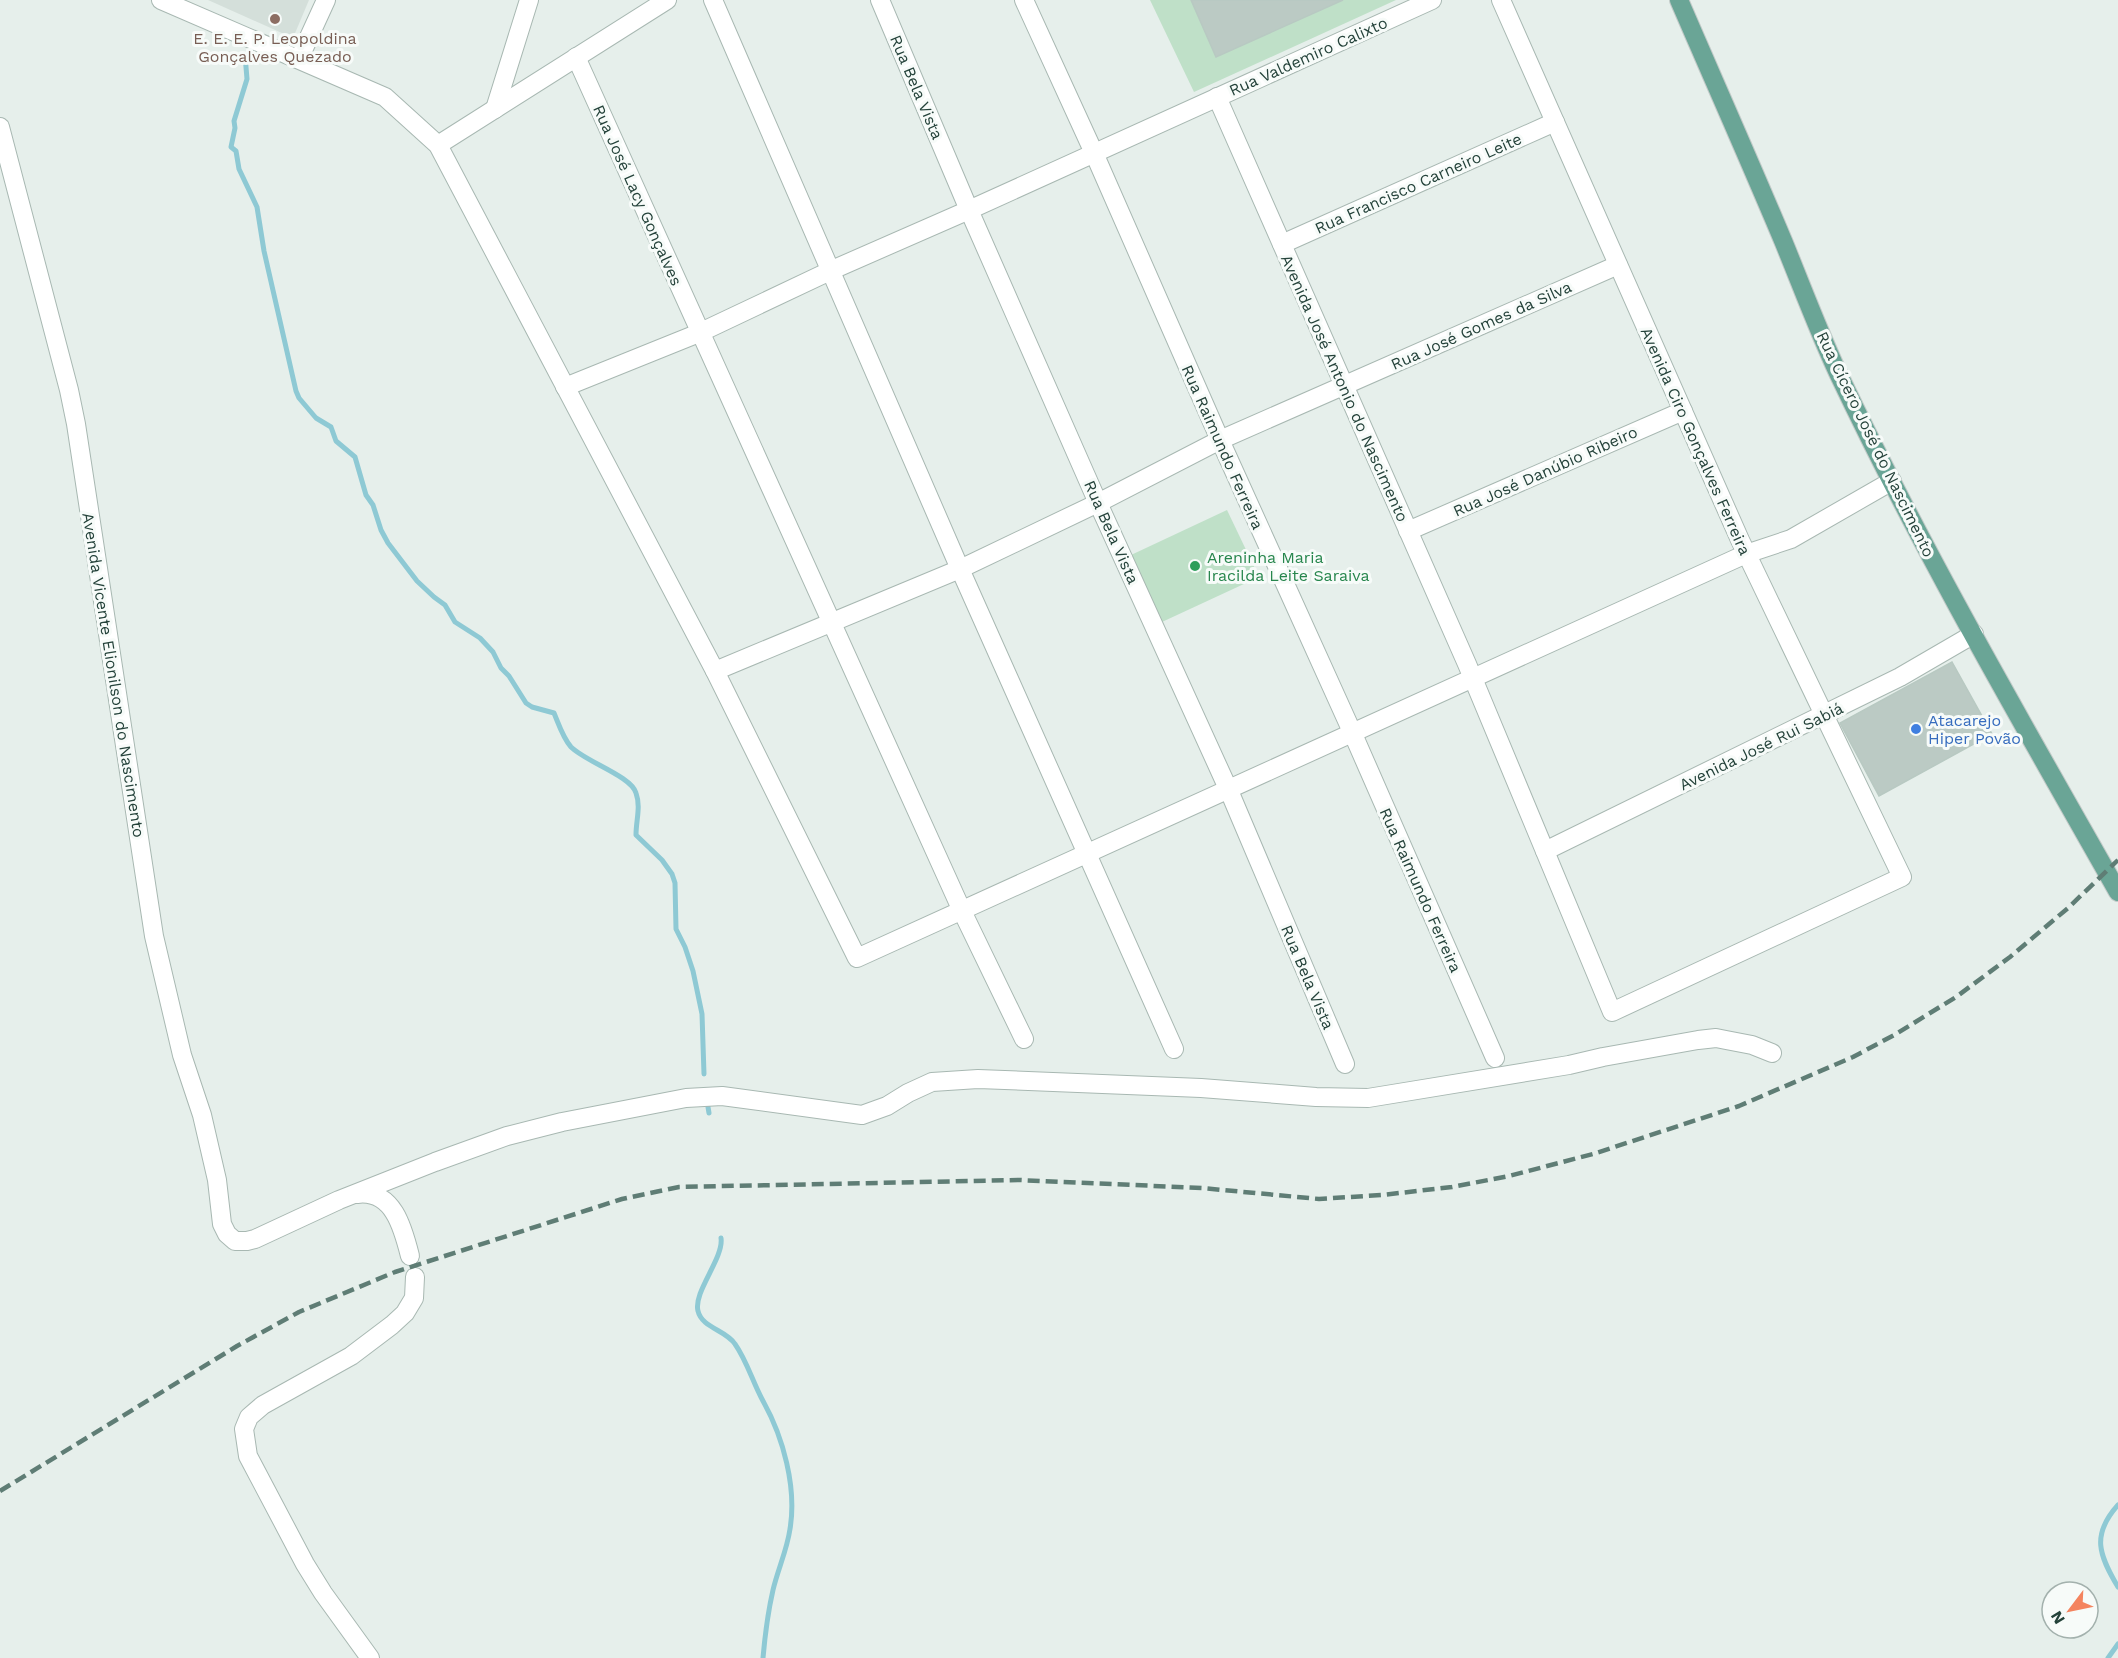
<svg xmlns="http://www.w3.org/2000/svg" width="2118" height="1658" font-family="'Work Sans',sans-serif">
<rect width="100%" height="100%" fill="#e6efeb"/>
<path fill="#d4dfda" d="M208 0H309L293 38Z"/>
<g fill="#bfe0c8">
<path d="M1150 0H1396L1194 92Z"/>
<path d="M1227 510 1259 577 1162 622 1131 555Z"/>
</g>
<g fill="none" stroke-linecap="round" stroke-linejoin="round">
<g stroke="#8ec9d4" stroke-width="5">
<path d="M245 55 247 79 234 121 235 128 231 147 236 151 239 169 257 207 264 251 296 391 299 398 316 418 331 427 336 441 355 457 366 495 373 505 381 530 388 543 417 581 434 597 445 605 455 622 480 638 493 652 501 668 509 676 526 703 532 707 554 713C559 725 563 738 571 747 586 762 631 776 636 793 641 807 636 820 636 835L662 860 672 874 675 883 676 929 685 947 693 971 702 1014 704 1074"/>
<path d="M708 1107 709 1113"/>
<path d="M721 1238C724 1258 693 1292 698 1311 702 1328 726 1330 735 1344 747 1361 753 1383 763 1401 783 1437 797 1487 790 1529 787 1550 778 1569 773 1590 768 1612 765 1635 763 1658"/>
<path d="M2118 1505C2091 1535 2099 1555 2118 1587"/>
<path d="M2108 1658 2118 1644"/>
</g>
</g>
<g fill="#bbcac4" stroke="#b8c9c2" stroke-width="1.5">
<path d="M1191 0H1343L1216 57Z"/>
<path d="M1952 662 1992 734 1879 796 1840 723Z"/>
</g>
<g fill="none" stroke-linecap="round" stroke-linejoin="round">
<defs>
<g id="minor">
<path d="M161 0 385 97 438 145 715 671 857 958 1746 554 1791 539 1892 481"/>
<path d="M713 0 960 569 1174 1049"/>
<path d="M880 0 969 210 1098 503 1230 793 1345 1064"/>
<path d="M1024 0 1094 153 1220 440 1353 734 1495 1058"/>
<path d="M576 57 962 911 1024 1039"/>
<path d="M299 59 326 0"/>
<path d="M1217 97 1467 664 1612 1012 1902 877 1740 540 1501 0"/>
<path d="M495 109 529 0"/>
<path d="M0 127 69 390 76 424 154 936 182 1055 202 1115 217 1180 222 1224 227 1234 235 1241H247L255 1239 339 1200 435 1162 507 1136 562 1122 686 1098 722 1096 862 1115 887 1106 908 1093 932 1082 978 1079 1201 1088 1316 1097 1368 1098 1569 1065 1603 1057 1698 1040 1716 1038 1726 1040 1752 1045 1772 1053"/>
<path d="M438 145 667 0"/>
<path d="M1282 244 1555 122"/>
<path d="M565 387 699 333 832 270 969 210 1432 0"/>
<path d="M1408 531 1683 411"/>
<path d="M715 671 960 569 1098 503 1220 440 1618 265"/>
<path d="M1545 851 1900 677 1974 634"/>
<path d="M357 1194C393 1189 403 1228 410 1256"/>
<path d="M370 1658 323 1593 305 1564 248 1456 244 1429 249 1417 263 1405 351 1356 392 1325 405 1313 414 1298 415 1277"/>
</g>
<path id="major" d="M1679 0C1714 81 1750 162 1784 243 1802 287 1818 330 1838 373 1922 550 2021 721 2118 892"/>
</defs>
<use href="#minor" stroke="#a8b8b2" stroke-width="20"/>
<use href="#major" stroke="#c2cac8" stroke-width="20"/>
<use href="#minor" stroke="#fff" stroke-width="18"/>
<use href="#major" stroke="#6aa596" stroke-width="18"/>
<path stroke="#5f7d75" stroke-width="4.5" stroke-dasharray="12 6" stroke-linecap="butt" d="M0 1491 237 1346 299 1312 395 1272 622 1199 679 1187 1019 1180 1202 1188 1319 1199 1382 1195 1452 1187 1509 1176 1593 1154 1739 1106 1853 1057 1896 1034 1956 997 2010 957 2068 908 2118 860"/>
</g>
<circle fill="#8d6e63" stroke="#f7fbf9" stroke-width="2" cx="275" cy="19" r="6"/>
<circle fill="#2e9e5b" stroke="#f7fbf9" stroke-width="2" cx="1195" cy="566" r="6"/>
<circle fill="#3f7fe0" stroke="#f7fbf9" stroke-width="2" cx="1916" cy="729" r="6"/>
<g text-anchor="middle" stroke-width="6" stroke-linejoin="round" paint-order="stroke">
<g font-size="16" fill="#785e54" stroke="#f7fbf9">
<text x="275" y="44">E. E. E. P. Leopoldina<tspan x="275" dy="18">Gonçalves Quezado</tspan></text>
</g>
<g font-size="16" fill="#24423a" stroke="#f7fbf9">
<text transform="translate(1308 56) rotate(-24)" y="6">Rua Valdemiro Calixto</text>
<text transform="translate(917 87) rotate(67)" y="6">Rua Bela Vista</text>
<text transform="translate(1418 183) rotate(-24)" y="6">Rua Francisco Carneiro Leite</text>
<text transform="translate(638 195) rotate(66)" y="6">Rua José Lacy Gonçalves</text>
<text transform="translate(1481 325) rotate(-24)" y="6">Rua José Gomes da Silva</text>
<text transform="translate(1345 388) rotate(66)" y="6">Avenida José Antonio do Nascimento</text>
<text transform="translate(1696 441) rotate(66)" y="6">Avenida Ciro Gonçalves Ferreira</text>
<text transform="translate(1876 444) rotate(64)" y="6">Rua Cícero José do Nascimento</text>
<text transform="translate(1223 447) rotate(66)" y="6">Rua Raimundo Ferreira</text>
<text transform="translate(1545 471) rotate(-24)" y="6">Rua José Danúbio Ribeiro</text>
<text transform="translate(1112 532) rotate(66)" y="6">Rua Bela Vista</text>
<text transform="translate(114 675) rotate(81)" y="6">Avenida Vicente Elionilson do Nascimento</text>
<text transform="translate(1761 746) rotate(-26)" y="6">Avenida José Rui Sabiá</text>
<text transform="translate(1421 890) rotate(66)" y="6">Rua Raimundo Ferreira</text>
<text transform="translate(1308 977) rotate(67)" y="6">Rua Bela Vista</text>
</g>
<g font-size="16" fill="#27864d" stroke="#f7fbf9" text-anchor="start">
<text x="1207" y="563">Areninha Maria<tspan x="1207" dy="18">Iracilda Leite Saraiva</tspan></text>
</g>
<g font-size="16" fill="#366cbe" stroke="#f7fbf9" text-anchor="start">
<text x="1928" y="726">Atacarejo<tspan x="1928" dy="18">Hiper Povão</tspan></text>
</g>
</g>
<g transform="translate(2070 1610) rotate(238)"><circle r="28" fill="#f7fbf9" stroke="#a3b1ad" stroke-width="1.5"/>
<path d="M0-4.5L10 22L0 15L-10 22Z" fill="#f4845f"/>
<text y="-9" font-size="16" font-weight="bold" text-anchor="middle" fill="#24423a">N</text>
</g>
</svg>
